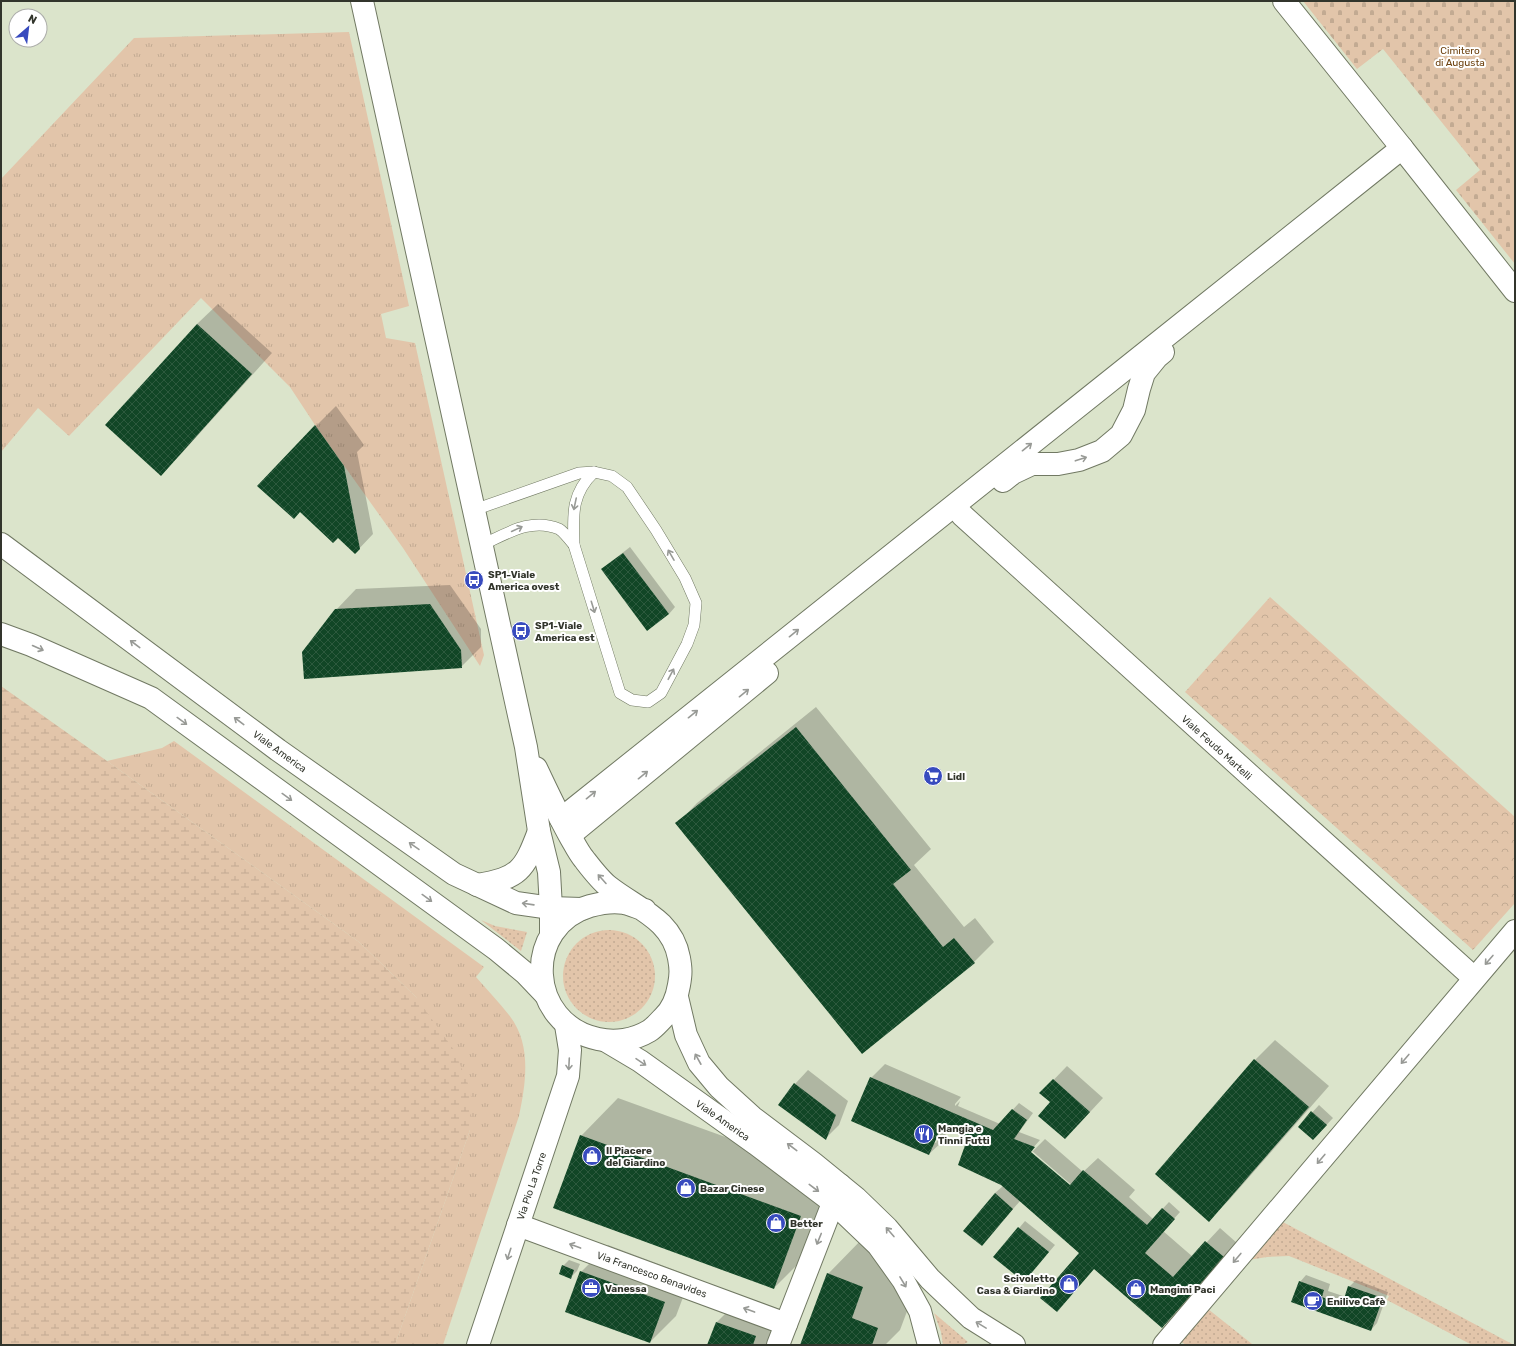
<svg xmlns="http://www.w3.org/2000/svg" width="1516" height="1346" font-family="Rubik,sans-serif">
<defs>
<pattern id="grass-tufts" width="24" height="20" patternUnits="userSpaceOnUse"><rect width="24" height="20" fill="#e2c5aa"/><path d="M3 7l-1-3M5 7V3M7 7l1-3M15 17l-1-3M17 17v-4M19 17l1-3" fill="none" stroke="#c2aa92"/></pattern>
<pattern id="wetland-marsh" width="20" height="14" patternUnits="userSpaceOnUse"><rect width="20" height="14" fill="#e2c5aa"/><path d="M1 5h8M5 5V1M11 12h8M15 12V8" fill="none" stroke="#c2aa92"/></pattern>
<pattern id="cemetery-stones" width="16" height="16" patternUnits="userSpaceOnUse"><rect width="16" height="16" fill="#e2c5aa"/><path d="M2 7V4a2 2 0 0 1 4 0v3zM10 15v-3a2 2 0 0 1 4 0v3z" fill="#c2aa92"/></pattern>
<pattern id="park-crowns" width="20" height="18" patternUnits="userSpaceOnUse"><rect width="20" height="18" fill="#e2c5aa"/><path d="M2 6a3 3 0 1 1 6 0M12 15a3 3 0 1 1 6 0" fill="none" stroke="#c2aa92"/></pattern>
<pattern id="garden-dots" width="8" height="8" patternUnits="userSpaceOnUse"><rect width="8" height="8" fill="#e2c5aa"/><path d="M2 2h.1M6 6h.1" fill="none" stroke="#c2aa92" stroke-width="1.8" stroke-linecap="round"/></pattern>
<pattern id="building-cross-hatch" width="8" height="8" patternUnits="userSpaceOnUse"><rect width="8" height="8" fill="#114626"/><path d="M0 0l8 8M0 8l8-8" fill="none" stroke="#2c593d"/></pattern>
</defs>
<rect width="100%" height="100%" fill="#dbe4cb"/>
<g fill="url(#grass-tufts)">
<path d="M349 32 409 306 381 314 386 338 415 343 484 655 480 666 403 548 315 425 290 387 201 298 69 436 38 408 1 452V179L134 38Z"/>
<path d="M174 741 484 967 476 977C487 990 499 1002 509 1015 532 1044 526 1082 519 1116L443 1345H395L470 1130 416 997 359 942 107 761 162 748Z"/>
</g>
<path fill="url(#wetland-marsh)" d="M1 686 107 761 359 942 416 997 454 1050 471 1091 470 1130 395 1345H1Z"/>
<path fill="url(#cemetery-stones)" d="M1303 1H1515V264L1456 190 1480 170 1383 49 1357 69Z"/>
<path fill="url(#park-crowns)" d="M1270 597 1515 817V903L1473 950 1185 692Z"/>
<g fill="url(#garden-dots)">
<path d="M481 920 495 926 527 932 521 951Z"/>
<circle cx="609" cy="976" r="46"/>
<path d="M1281 1221 1514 1345H1472L1387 1300 1389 1296 1289 1256 1267 1257 1248 1260Z"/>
<path d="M1208 1309 1252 1344V1345H1186L1180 1341Z"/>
<path d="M934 1313 968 1342 962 1345H943L941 1332Z"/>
</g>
<g fill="#0003" fill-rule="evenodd">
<path d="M218 304 272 353 181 454 161 474 197 324Z"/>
<path d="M336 406 364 445 357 452 373 534 355 553 316 426Z"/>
<path d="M630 547 675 607 669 614 602 569Z"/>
<path d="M450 585 481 629V647L461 667 336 610 356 589Z"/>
<path d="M816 707 931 849 914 865 964 927 975 918 994 942 974 962 677 824 697 803Z"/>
<path d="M1275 1040 1329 1086 1229 1200 1209 1220 1156 1174 1255 1060Z"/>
<path d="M885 1064 961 1097 955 1104V1106L960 1101 958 1106 1000 1124 1019 1103 1033 1113 1019 1132 1040 1140 1031 1150 1033 1151 1045 1139 1083 1172 1098 1158 1135 1190 1129 1197 1153 1219 1169 1202 1180 1212 1163 1231 1193 1257 1220 1228 1237 1243 1176 1313 1162 1327 1095 1268 1063 1304 1084 1250 1020 1201 988 1238 995 1193 1003 1186 969 1137 948 1128 943 1141 929 1154 871 1078ZM941 1125H944L936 1143 934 1142ZM1031 1150 1075 1188 1073 1189 1031 1153Z"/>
<path d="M1067 1066 1103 1098 1078 1125 1041 1093Z"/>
<path d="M808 1070 848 1101 839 1125 826 1138 795 1084Z"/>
<path d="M618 1098 838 1178 811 1251 774 1288 581 1136Z"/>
<path d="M1319 1105 1333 1118 1319 1133 1299 1127Z"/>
<path d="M1025 1221 1055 1245 1024 1281 995 1257Z"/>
<path d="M865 1236 900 1249 889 1280 915 1290 900 1330 885 1345H801L828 1274Z"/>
<path d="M608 1245 691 1276 676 1316 650 1342 581 1272Z"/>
<path d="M569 1260 580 1264 577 1271 570 1278 563 1266Z"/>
<path d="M1306 1275 1330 1284 1328 1291 1346 1297 1349 1287 1356 1280 1388 1292 1377 1323 1371 1330 1293 1301 1300 1282Z"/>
<path d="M743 1296 782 1310 768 1345H708L717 1322Z"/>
</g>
<g fill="url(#building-cross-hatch)">
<path d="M197 324 252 374 161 476 105 425Z"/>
<path d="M315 425 344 466 360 549 355 554 338 538 333 543 300 512 294 519 257 486Z"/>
<path d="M623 553 669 614 647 631 601 569Z"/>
<path d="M430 604 461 650 462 668 304 679 302 652 335 609Z"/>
<path d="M796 727 911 870 893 884 943 947 954 938 975 963 862 1054 675 823Z"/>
<path d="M1254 1059 1309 1107 1209 1222 1155 1174Z"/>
<path d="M870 1077 993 1130 1012 1109 1027 1120 1014 1139 1035 1147 1031 1152 1070 1185 1083 1170 1147 1225 1162 1208 1175 1219 1145 1253 1173 1277 1205 1241 1224 1257 1162 1328 1094 1269 1057 1312 1040 1298 1079 1253 1001 1185 958 1165 968 1137 942 1126 929 1155 851 1121Z"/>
<path d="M1053 1079 1090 1112 1065 1139 1038 1116 1050 1102 1039 1093Z"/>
<path d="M794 1083 836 1115 826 1140 778 1105Z"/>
<path d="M1311 1111 1327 1125 1313 1140 1298 1127Z"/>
<path d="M580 1135 801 1216 774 1289 553 1208Z"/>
<path d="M995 1193 1013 1209 982 1246 963 1231Z"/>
<path d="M1018 1227 1049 1252 1024 1282 993 1257Z"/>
<path d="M562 1265 574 1270 571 1279 559 1274Z"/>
<path d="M580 1271 665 1302 650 1343 565 1312Z"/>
<path d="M827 1273 863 1287 852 1318 878 1328 872 1345H800Z"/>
<path d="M1299 1281 1324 1290 1322 1297 1342 1305 1348 1286 1383 1298 1371 1331 1291 1302Z"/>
<path d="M716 1322 756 1336 753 1345H707Z"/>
</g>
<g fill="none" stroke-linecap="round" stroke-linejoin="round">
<defs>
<g id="service">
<path d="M474 510 579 473 594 472 612 476 627 487 656 530 685 578 696 603 694 625 687 644 661 693 648 702 632 700 620 693 574 545C570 540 564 532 559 529 531 517 506 534 482 545"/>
<path d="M574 545C573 515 571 494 594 472"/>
</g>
<g id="minor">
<path d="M1284 1 1402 148"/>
<path d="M1003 481 1013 473 1032 464H1058L1079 460 1102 451 1121 435 1134 410 1139 389 1144 373 1157 357 1163 352"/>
<path d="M962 515 1474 978"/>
<path d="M561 819 1402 148 1515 291"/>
<path d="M570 835 767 673"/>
<path d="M518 1225 786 1324"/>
<path d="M478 1345 568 1076 570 1050 566 1025"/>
<path d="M778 1345 840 1185"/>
<path d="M1164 1345 1515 931"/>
</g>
<g id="secondary">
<path d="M362 1 526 747 539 831 549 872 551 908V935"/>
<path d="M1 544 278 750 454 874 516 903 551 908 581 909"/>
<path d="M1 634 31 645 151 698 496 949 525 973 545 994"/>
<path d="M536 768C547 791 558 815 571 838 575 845 579 853 584 859 591 868 600 880 609 887 637 909 672 919 679 958 681 969 681 974 679 985 677 997 672 1010 663 1018 659 1022 654 1028 649 1031 634 1040 615 1043 598 1039 527 1024 522 926 590 906 601 903 613 901 624 903 631 904 638 908 645 910"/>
<path d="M477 885C519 878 524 871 539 831"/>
<path d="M677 997 686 1035 699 1063 719 1087 752 1117 813 1163 856 1198 887 1228 930 1279 971 1318 1014 1345"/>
<path d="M608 1042 640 1061 756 1144 834 1203 878 1245 903 1280 920 1311 929 1345"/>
</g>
</defs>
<use href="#service" stroke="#717963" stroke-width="12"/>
<use href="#minor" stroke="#717963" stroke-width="24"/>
<use href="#secondary" stroke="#717963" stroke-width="24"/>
<use href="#service" stroke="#fff" stroke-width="11"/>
<use href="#minor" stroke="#fff" stroke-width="22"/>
<use href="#secondary" stroke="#fff" stroke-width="22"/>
</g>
<defs><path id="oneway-shaft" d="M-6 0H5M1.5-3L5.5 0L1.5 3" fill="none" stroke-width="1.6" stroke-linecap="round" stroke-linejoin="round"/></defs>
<g stroke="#989a96">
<use href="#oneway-shaft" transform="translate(1027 447) rotate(-39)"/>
<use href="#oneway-shaft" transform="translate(1081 459) rotate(-18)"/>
<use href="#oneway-shaft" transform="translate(575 504) rotate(102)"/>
<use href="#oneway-shaft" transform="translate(517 529) rotate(-25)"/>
<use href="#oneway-shaft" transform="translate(671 555) rotate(-120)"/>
<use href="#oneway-shaft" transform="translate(593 607) rotate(73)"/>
<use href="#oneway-shaft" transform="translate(794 633) rotate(-39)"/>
<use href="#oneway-shaft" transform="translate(135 644) rotate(-143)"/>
<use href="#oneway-shaft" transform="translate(38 648) rotate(24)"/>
<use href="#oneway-shaft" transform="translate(671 674) rotate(-62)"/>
<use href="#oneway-shaft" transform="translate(744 693) rotate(-39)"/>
<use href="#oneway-shaft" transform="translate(693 714) rotate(-39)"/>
<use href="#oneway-shaft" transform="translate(182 721) rotate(36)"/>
<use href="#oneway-shaft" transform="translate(239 721) rotate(-143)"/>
<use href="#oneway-shaft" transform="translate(643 775) rotate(-39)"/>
<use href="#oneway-shaft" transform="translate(591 795) rotate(-39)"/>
<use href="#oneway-shaft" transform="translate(287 797) rotate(36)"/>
<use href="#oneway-shaft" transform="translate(414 846) rotate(-145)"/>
<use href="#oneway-shaft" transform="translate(602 879) rotate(-132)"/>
<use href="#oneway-shaft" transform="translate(427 898) rotate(36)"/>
<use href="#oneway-shaft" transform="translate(528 904) rotate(-172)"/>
<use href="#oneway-shaft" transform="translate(1489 960) rotate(131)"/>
<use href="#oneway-shaft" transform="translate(698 1059) rotate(-119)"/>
<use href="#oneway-shaft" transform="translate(1405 1059) rotate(130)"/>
<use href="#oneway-shaft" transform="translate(641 1062) rotate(34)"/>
<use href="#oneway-shaft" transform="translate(569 1064) rotate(93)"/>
<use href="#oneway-shaft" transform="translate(792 1147) rotate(-143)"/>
<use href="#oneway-shaft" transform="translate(1321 1159) rotate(130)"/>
<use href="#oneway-shaft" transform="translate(814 1188) rotate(37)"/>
<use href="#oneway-shaft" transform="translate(890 1232) rotate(-131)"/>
<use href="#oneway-shaft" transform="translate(819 1239) rotate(112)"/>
<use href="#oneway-shaft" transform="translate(575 1246) rotate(-160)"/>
<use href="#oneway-shaft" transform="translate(509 1254) rotate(108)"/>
<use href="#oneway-shaft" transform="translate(1237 1258) rotate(130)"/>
<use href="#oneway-shaft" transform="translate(903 1282) rotate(59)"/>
<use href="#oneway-shaft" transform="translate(749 1310) rotate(-160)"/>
<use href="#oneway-shaft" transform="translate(981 1325) rotate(-149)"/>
</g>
<defs>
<symbol id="bus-disc" viewBox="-11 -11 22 22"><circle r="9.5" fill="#384bbe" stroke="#fff"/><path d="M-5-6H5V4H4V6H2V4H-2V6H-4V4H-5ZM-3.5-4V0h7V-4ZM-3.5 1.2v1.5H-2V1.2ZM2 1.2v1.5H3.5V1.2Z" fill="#fff"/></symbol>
<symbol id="supermarket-disc" viewBox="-11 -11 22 22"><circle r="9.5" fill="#384bbe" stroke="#fff"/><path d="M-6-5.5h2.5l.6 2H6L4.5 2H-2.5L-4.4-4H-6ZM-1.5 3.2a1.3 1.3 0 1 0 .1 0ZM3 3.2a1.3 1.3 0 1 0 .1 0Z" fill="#fff"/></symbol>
<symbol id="restaurant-disc" viewBox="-11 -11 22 22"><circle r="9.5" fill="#384bbe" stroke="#fff"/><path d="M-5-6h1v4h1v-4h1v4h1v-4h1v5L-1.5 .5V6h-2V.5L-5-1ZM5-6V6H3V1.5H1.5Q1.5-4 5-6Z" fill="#fff"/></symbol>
<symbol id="shop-disc" viewBox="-11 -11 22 22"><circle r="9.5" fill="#384bbe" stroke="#fff"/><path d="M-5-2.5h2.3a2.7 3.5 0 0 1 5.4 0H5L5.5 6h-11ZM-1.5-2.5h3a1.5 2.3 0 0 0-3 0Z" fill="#fff"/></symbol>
<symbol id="office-disc" viewBox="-11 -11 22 22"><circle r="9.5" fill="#384bbe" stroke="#fff"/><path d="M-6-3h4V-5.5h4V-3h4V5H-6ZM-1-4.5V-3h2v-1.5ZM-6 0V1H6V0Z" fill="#fff"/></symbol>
<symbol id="cafe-disc" viewBox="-11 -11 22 22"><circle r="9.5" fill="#384bbe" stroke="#fff"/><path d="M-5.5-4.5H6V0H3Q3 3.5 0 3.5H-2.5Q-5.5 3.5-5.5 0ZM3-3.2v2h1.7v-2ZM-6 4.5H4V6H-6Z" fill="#fff"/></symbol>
</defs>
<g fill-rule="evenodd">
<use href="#bus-disc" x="463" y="569" width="22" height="22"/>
<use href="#bus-disc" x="510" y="620" width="22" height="22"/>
<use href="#supermarket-disc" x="922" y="765" width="22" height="22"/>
<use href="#restaurant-disc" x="913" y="1123" width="22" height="22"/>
<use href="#shop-disc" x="581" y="1145" width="22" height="22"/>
<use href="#shop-disc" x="675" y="1177" width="22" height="22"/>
<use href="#shop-disc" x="765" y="1212" width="22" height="22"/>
<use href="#shop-disc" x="1058" y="1273" width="22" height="22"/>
<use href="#office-disc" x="580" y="1277" width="22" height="22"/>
<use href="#shop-disc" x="1125" y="1278" width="22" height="22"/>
<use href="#cafe-disc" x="1302" y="1290" width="22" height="22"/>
</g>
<g text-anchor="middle" stroke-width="4" stroke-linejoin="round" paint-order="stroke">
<g font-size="10" fill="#6e4311" stroke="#fff">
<text x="1460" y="54">Cimitero<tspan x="1460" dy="12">di Augusta</tspan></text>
</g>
<g font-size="10" font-weight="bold" fill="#32352c" stroke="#fff" text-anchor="start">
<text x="488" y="578">SP1-Viale<tspan x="488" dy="12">America ovest</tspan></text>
<text x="535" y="629">SP1-Viale<tspan x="535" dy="12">America est</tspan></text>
<text x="947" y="780">Lidl</text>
<text x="938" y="1132">Mangia e<tspan x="938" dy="12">Tinni Futti</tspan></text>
<text x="606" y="1154">Il Piacere<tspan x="606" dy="12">del Giardino</tspan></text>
<text x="700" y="1192">Bazar Cinese</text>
<text x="790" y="1227">Better</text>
<text x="1055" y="1282" text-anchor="end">Scivoletto<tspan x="1055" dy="12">Casa &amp; Giardino</tspan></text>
<text x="605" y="1292">Vanessa</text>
<text x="1150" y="1293">Mangimi Paci</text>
<text x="1327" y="1305">Enilive Cafè</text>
</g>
<g font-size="10" fill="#32352c" stroke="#fff">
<text transform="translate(1217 747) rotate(42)" y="4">Viale Feudo Martelli</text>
<text transform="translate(280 751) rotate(36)" y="4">Viale America</text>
<text transform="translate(723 1120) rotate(35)" y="4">Viale America</text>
<text transform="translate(531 1186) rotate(-71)" y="4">Via Pio La Torre</text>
<text transform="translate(652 1274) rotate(20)" y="4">Via Francesco Benavides</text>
</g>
</g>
<rect width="1516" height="1346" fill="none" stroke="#32352c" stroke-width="4"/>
<g transform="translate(28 28) rotate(28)"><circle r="19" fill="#ffffff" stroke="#adaeab"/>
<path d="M0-3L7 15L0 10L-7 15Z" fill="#384bbe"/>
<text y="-6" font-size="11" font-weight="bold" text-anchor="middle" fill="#32352c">N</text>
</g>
</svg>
